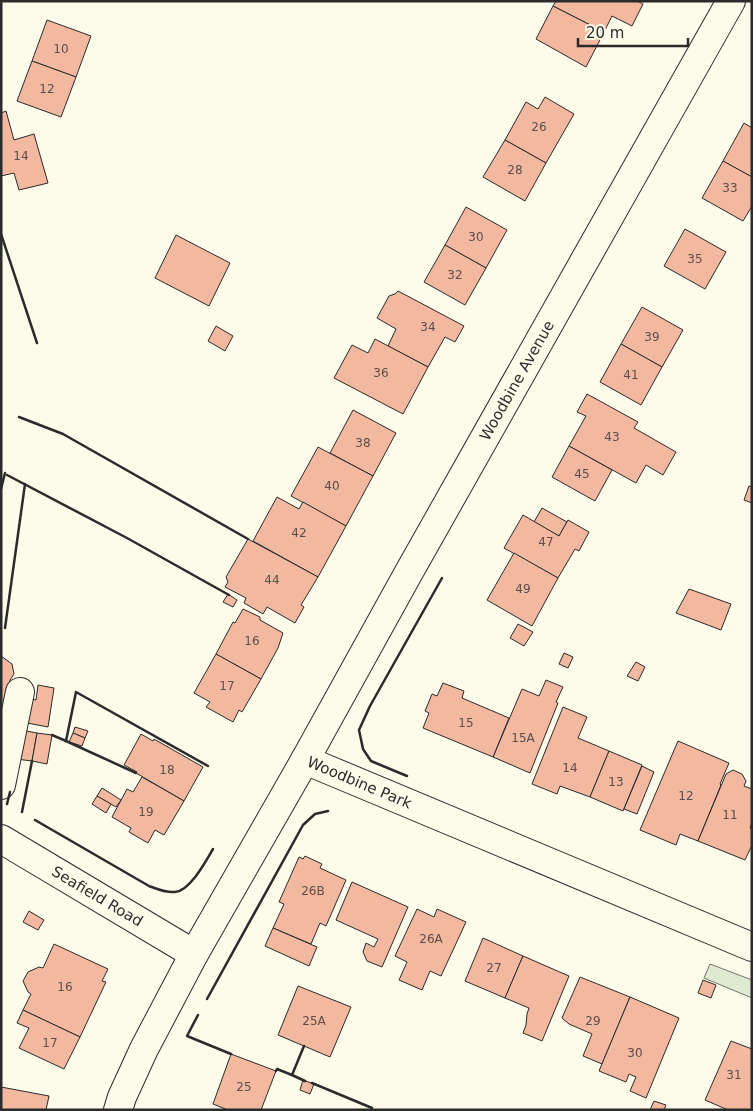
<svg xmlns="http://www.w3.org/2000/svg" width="753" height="1111" font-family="'DejaVu Sans',sans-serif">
<rect width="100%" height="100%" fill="#fdfbea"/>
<path fill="#deebd1" stroke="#74746e" d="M710 964 752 980V998L704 978Z"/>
<g fill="#f2b8a0" stroke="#2b2b2b">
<path d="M556 1H637L643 4 632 26 612 16 604 32 553 6Z"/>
<path d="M553 6 604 32 586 67 536 39Z"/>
<path d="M47 20 91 36 76 77 32 61Z"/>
<path d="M32 61 76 77 61 117 17 101Z"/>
<path d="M545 97 574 114 546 163 505 140 526 102 538 109Z"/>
<path d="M6 111 14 140 34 134 48 183 19 190 14 173 1 176V113Z"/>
<path d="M744 123 752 128V177L723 161Z"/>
<path d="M505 140 546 163 525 201 483 177Z"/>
<path d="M723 161 752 177V206L743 221 702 198Z"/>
<path d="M466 207 507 230 486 268 445 245Z"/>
<path d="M685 229 726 252 705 289 664 266Z"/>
<path d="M176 235 230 263 209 306 155 278Z"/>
<path d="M445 245 486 268 465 305 424 282Z"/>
<path d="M398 291 464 326 455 342 445 337 428 367 388 346 396 329 377 318 389 296 395 294Z"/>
<path d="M642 307 683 330 662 367 621 344Z"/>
<path d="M216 326 233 336 225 351 208 341Z"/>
<path d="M375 339 428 367 403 414 334 378 352 345 368 353Z"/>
<path d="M621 344 662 367 641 405 600 382Z"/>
<path d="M587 394 638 422 634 428 676 452 663 475 646 465 636 483 569 446 586 416 577 412Z"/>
<path d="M353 410 396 433 373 476 330 453Z"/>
<path d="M569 446 612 470 595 501 552 477Z"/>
<path d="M318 447 373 476 346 526 291 496Z"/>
<path d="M749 486 752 487V503L744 500Z"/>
<path d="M277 497 299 509 303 502 346 526 318 577 253 541Z"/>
<path d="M542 508 567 522 559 536 534 522Z"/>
<path d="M523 515 559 536 568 520 589 532 579 551 575 549 558 578 504 548Z"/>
<path d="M248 539 318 577 301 605 304 607 295 623 267 607 263 614 244 603 246 598 225 587 228 582 226 577Z"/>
<path d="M514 553 558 578 532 626 487 600Z"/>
<path d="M689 589 731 604 721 630 676 613Z"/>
<path d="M228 594 237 600 233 607 223 602Z"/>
<path d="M243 609 260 617V620L283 633 278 648 261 679 216 654 233 622 235 623Z"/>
<path d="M518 624 533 632 524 646 510 638Z"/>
<path d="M564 653 573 657 568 668 559 664Z"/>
<path d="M216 654 261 679 242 712 239 710 233 722 206 707 210 702 194 693Z"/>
<path d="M1 656 12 664 14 674 10 680 1 733Z"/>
<path d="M636 662 645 667 638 681 627 676Z"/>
<path d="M546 680 563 687 556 702 558 703 530 773 493 757 522 689 539 696Z"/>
<path d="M443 683 464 691 462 698 509 718 493 757 423 728 429 713 425 711 432 694 437 696Z"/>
<path d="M38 685 54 688 48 727 22 722 26 698 36 700Z"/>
<path d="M563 707 587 717 578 738 609 751 590 797 560 786 557 794 532 784Z"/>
<path d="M75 727 88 731 85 738 73 733Z"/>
<path d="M21 730 37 733 32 761 16 759Z"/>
<path d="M37 733 52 735 47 764 32 761Z"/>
<path d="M73 733 85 738 82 746 69 742Z"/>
<path d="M141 734 153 741 154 739 203 767 184 801 136 773 137 772 124 765Z"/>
<path d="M678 741 729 763 720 784 721 785 698 841 680 834 676 845 640 830Z"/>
<path d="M609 751 642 765 623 811 590 797Z"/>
<path d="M642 766 654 772 637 814 624 809Z"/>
<path d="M733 770 742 774 746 781 744 786 752 789V823L750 828 752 829V845L745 860 698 841 726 774Z"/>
<path d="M142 777 184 801 164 835 155 830 148 843 129 832 131 828 112 817 127 789 133 792Z"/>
<path d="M102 788 121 800 116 807 97 796Z"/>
<path d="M97 796 111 804 106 813 92 804Z"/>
<path d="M305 856 322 864 320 868 346 880 326 926 320 923 311 944 273 928 284 904 279 902 299 857 303 859Z"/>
<path d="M352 882 408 907 382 967 367 961 363 952 366 943 374 947 378 939 336 920Z"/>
<path d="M417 909 434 917 437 909 466 922 441 976 430 971 422 990 399 980 407 962 395 956Z"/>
<path d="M29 911 44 920 38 930 23 922Z"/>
<path d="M273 928 317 947 309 966 265 946Z"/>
<path d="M483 938 523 956 505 998 465 981Z"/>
<path d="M54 944 108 969 102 981 106 982 80 1037 23 1010 31 994 28 992 23 981 28 972 39 967 43 968Z"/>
<path d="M523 956 569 976 542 1041 523 1033 526 1025 527 1014 529 1008 505 998Z"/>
<path d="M580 977 630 997 602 1064 583 1056 592 1034 569 1024 562 1018Z"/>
<path d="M703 980 716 985 711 998 698 993Z"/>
<path d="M298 986 351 1007 330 1057 278 1035Z"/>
<path d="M630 997 679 1018 646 1098 630 1091 636 1077 629 1074 626 1082 599 1071Z"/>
<path d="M23 1010 80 1037 64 1069 19 1048 29 1028 17 1023Z"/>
<path d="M731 1041 752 1049V1110H728L705 1100Z"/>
<path d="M231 1054 276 1071 261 1110H228L213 1104Z"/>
<path d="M303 1080 314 1084 310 1094 300 1090Z"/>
<path d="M1 1087 49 1096 46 1110H1Z"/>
<path d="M654 1101 666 1105 664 1110H650Z"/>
</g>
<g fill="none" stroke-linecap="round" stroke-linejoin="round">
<defs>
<g id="minor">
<path id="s1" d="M305 760 752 947"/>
<path d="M1 785 20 692"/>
<path id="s2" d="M1 839 194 954"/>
<path id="s3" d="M118 1110 122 1097 144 1049 194 954 305 760 409 572 731 1"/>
</g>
</defs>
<use href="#minor" stroke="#2b2b2b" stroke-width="30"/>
<use href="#minor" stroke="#fdfbea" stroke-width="28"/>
<g stroke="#2b2b2b" stroke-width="2.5">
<path d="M1 234 37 343"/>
<path d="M19 417 63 434 248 539"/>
<path d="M7 475 127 538 229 595"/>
<path d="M1 489 5 473"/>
<path d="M5 628 25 484"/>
<path d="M52 735 66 741"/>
<path d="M136 773 66 741 76 692 208 766"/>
<path d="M407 776 371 761 363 749 359 730 370 706 442 578"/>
<path d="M7 804 10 792"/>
<path d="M22 812 32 761"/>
<path d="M35 820 149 886C157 889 166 893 175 892 190 891 206 861 213 849"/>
<path d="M207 999 303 825 315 814 328 811"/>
<path d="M198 1015 187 1036 231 1054"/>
<path d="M304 1046 292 1075 305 1081"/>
<path d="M276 1071 277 1069 292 1075"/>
<path d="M312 1083 372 1108"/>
</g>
</g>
<g text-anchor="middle" stroke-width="4" stroke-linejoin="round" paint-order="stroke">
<g font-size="12" fill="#5d4e48">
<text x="61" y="53">10</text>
<text x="47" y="93">12</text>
<text x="539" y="131">26</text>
<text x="21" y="160">14</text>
<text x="515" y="174">28</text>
<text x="730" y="192">33</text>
<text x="476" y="241">30</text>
<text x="695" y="263">35</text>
<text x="455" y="279">32</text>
<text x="428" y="331">34</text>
<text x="652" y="341">39</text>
<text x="381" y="377">36</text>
<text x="631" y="379">41</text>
<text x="612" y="441">43</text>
<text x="363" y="447">38</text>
<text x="582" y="478">45</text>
<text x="332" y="490">40</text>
<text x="299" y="537">42</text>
<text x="546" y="546">47</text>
<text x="272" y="584">44</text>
<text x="523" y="593">49</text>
<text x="252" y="645">16</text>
<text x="227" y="690">17</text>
<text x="466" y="727">15</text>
<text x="523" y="742">15A</text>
<text x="570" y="772">14</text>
<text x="167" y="774">18</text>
<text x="616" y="786">13</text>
<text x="686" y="800">12</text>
<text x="146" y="816">19</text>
<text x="730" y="819">11</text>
<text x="313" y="895">26B</text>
<text x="431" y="943">26A</text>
<text x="494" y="972">27</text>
<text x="65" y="991">16</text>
<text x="314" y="1025">25A</text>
<text x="593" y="1025">29</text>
<text x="50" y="1047">17</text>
<text x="635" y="1057">30</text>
<text x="734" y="1079">31</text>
<text x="244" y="1091">25</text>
</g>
<g font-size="15" fill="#2b2b2b" stroke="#fdfbea">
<text dy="5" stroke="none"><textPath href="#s3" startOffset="832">Woodbine Avenue</textPath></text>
<text dy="5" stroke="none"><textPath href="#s1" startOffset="59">Woodbine Park</textPath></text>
<text dy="5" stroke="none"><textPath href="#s2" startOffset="112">Seafield Road</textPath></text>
</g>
</g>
<rect width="753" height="1111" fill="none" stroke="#2b2b2b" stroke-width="5"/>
<path d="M578 38v8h110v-8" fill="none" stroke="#2b2b2b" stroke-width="2.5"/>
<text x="586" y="38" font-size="15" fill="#2b2b2b" stroke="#fdfbea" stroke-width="4" paint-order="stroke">20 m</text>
</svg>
